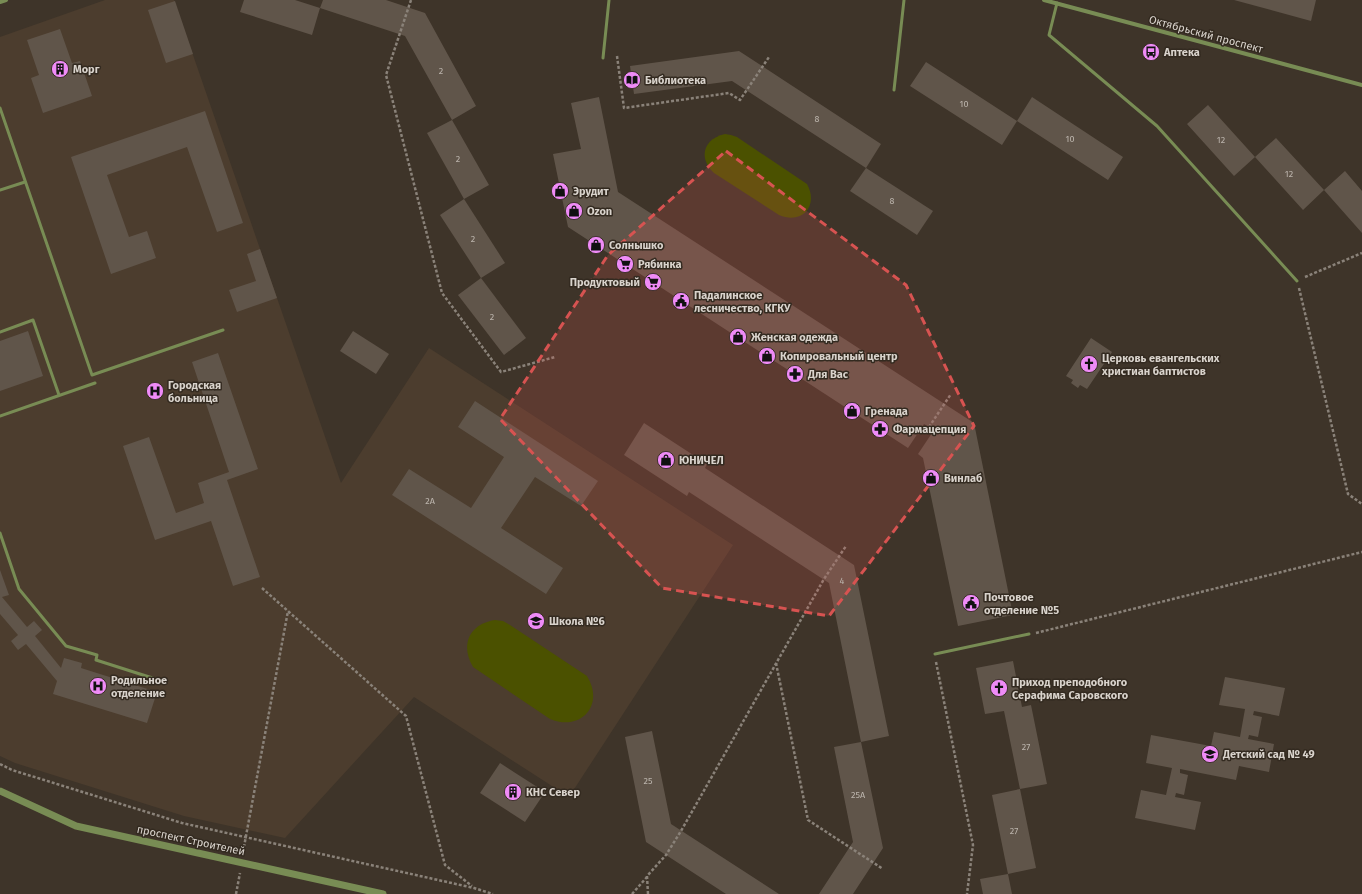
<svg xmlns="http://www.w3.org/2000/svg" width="1362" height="894" font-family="'Fira Sans',sans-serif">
<rect width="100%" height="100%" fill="#3e3429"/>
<path fill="#4c3d2e" d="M105 0H174L341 483 429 348 733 545 569 797 414 697 285 838 184 816 15 763 0 756V37Z"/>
<g fill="#4b5100">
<path d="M725 134 731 135 737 137 807 184C819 206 802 225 779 215L714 173C698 158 703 139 725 134Z"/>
<path d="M495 620 503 621 510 625 587 676C605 705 581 732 550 719L473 667C460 645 469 624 495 620Z"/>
</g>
<g fill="#60554a">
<path d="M244 0H295L320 8 323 0H386L425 13 476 106 452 120 405 36 320 8 312 35 240 12Z"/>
<path d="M1234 0H1316L1311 21Z"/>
<path d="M175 1 193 54 166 63 148 10Z"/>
<path d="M60 29 72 63 80 61 92 96 43 113 31 78 39 75 27 40Z"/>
<path d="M739 51 881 144 866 168 732 81 634 94 630 66Z"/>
<path d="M926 62 1017 121 1032 97 1123 157 1108 180 1017 121 1002 145 910 86Z"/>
<path d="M599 97 618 192 974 423 1013 615 958 626 923 458 918 454 934 430 924 424 908 448 568 227 553 154 581 149 571 103Z"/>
<path d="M1208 105 1255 157 1276 138 1324 190 1345 171 1362 191V233L1324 190 1303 210 1255 157 1234 176 1187 124Z"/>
<path d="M205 111 243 223 217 232 187 147 107 175 129 237 147 231 156 258 111 274 71 157Z"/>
<path d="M452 120 489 185 464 199 427 133Z"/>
<path d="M866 168 933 211 917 235 850 191Z"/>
<path d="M464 199 505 263 481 278 440 215Z"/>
<path d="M260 249 277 298 237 312 229 290 256 281 247 254Z"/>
<path d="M481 278 526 338 504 355 458 295Z"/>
<path d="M28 331 43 376 0 391V341Z"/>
<path d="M353 331 389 354 376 374 340 351Z"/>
<path d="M1091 338 1112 352 1087 389 1080 385 1078 388 1071 383 1073 380 1066 376Z"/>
<path d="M218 353 258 469 227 480 260 577 233 586 211 521 155 540 123 446 149 437 176 513 204 503 198 483 229 472 192 362Z"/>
<path d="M475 401 598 481 581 506 535 477 501 528 563 568 546 594 392 495 409 469 471 508 504 457 458 427Z"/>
<path d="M644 423 707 464 705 468 854 565 889 736 861 742 829 583 689 492 687 496 624 455Z"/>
<path d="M0 570 9 595 2 597 27 627 34 621 42 630 35 636 61 668 64 658 82 663 81 668 157 692 147 723 53 694 57 681 26 644 18 650 11 641 18 635 0 614Z"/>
<path d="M1013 661 1022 707 1031 705 1047 784 1020 789 1004 711 985 714 976 668Z"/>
<path d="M1225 677 1285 688 1279 716 1254 711 1253 715 1262 717 1258 737 1249 735 1248 739 1274 744 1269 772 1239 766 1236 780 1180 769V773L1188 775 1184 795 1176 793 1175 797 1201 802 1195 830 1135 818 1141 790 1166 795 1172 768 1146 763 1151 735 1211 746 1214 732 1240 737 1245 709 1219 705Z"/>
<path d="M652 731 671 824 779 894H726L646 842 625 737Z"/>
<path d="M861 742 883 848 853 894H819L853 842 834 747Z"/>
<path d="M500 763 545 792 525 822 480 793Z"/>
<path d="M1020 789 1036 868 1008 874 992 795Z"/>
<path d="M1008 874 1012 894H983L980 879Z"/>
</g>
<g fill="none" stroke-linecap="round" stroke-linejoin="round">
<g stroke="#8a8279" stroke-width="2.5" stroke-dasharray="3 2" stroke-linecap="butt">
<path d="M411 0 386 75 442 293 501 372 555 357"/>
<path d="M617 56 624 108 729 93 740 100 769 57"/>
<path d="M1305 277 1362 253"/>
<path d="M1299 288 1348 494 1362 504"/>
<path d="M929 427 951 394"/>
<path d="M262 588 406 716 445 865 472 886"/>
<path d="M1036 633 1362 552"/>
<path d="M936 662 973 845 967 894"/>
<path d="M776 663 808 820 883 869"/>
<path d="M0 764 12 770 182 823 474 888 493 894"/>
<path d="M243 852 288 611"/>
<path d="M236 894 240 873"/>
<path d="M632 894 647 877"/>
<path d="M648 894 647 876 666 855 681 831 824 579 846 546"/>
</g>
<g stroke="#788c54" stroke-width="3">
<path d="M1057 3 1049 35 1157 126 1297 281"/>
<path d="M603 58 609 0"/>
<path d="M894 90 904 0"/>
<path d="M0 108 92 375 223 330"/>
<path d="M0 190 25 182"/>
<path d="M0 332 33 320 59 395"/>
<path d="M0 416 95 383"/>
<path d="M0 533 19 589 66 646 97 655 96 660 165 682"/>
<path d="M935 654 1029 634"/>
</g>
<g stroke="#788c54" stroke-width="4">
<path d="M1044 0 1362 85"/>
<path d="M0 2 6 0"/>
</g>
<path stroke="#788c54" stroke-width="7" d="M0 791 76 826 383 894"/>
</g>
<path fill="#d75351" fill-opacity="0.2" stroke="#d75351" stroke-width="3" stroke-dasharray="8 5" stroke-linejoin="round" d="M726 151 906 285 974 426 829 616 662 588 500 419 608 255Z"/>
<defs>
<symbol id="bus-disc" viewBox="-11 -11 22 22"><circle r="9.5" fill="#ef8bf7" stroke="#332a20"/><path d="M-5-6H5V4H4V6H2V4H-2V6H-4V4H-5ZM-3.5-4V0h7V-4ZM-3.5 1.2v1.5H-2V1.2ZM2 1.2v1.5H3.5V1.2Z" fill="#111"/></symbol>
<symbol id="building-disc" viewBox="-11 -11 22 22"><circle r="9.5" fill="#ef8bf7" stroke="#332a20"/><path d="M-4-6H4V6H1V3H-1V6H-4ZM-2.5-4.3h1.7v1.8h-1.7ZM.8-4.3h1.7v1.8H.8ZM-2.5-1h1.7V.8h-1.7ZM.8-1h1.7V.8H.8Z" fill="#111"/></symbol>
<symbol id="library-disc" viewBox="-11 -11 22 22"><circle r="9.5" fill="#ef8bf7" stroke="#332a20"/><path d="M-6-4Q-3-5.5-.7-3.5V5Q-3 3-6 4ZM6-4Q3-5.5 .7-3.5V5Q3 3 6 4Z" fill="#111"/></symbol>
<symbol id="shop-disc" viewBox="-11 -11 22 22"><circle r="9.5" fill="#ef8bf7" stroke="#332a20"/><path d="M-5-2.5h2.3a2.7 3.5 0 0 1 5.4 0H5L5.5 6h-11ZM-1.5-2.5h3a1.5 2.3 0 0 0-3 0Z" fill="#111"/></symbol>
<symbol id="supermarket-disc" viewBox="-11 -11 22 22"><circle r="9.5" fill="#ef8bf7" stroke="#332a20"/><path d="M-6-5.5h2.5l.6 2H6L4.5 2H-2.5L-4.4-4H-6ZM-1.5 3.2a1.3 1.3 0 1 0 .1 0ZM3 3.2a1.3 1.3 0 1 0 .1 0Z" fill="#111"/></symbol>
<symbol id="civic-disc" viewBox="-11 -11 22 22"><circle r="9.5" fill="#ef8bf7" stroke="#332a20"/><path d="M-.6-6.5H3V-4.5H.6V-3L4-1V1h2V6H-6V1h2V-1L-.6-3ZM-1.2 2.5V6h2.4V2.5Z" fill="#111"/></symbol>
<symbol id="church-disc" viewBox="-11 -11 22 22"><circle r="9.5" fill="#ef8bf7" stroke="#332a20"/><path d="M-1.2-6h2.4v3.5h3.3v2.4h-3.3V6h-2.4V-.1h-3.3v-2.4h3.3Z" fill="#111"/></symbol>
<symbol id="pharmacy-disc" viewBox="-11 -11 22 22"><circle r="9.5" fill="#ef8bf7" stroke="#332a20"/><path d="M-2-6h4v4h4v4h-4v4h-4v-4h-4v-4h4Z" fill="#111"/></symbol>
<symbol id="hospital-disc" viewBox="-11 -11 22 22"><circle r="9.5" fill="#ef8bf7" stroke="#332a20"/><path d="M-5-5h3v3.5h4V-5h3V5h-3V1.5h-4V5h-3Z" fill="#111"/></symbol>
<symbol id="school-disc" viewBox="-11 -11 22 22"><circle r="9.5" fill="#ef8bf7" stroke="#332a20"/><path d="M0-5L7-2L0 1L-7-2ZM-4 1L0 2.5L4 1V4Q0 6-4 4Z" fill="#111"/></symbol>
</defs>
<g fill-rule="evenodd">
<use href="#bus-disc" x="1141" y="42" width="20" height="20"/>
<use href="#building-disc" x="50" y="59" width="20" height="20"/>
<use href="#library-disc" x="622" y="70" width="20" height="20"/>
<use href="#shop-disc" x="550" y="181" width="20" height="20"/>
<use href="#shop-disc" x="564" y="201" width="20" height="20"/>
<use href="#shop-disc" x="586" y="235" width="20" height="20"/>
<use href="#supermarket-disc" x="615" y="254" width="20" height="20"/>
<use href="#supermarket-disc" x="643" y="272" width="20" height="20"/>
<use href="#civic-disc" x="671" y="291" width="20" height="20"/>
<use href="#shop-disc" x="728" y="327" width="20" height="20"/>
<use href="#shop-disc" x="757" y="346" width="20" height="20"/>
<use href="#church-disc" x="1079" y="354" width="20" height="20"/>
<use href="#pharmacy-disc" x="785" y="364" width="20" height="20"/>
<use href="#hospital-disc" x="145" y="381" width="20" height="20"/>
<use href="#shop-disc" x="842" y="401" width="20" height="20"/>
<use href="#pharmacy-disc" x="870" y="419" width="20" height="20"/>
<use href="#shop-disc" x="656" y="450" width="20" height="20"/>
<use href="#shop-disc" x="921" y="468" width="20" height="20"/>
<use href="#civic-disc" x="961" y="593" width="20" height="20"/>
<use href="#school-disc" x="526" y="611" width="20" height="20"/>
<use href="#hospital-disc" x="88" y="676" width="20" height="20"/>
<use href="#church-disc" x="989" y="678" width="20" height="20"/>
<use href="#school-disc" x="1200" y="744" width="20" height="20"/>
<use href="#building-disc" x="503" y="782" width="20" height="20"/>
</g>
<g text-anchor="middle" stroke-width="3" stroke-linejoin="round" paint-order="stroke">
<g font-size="9" fill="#bbb4ac">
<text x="441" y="74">2</text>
<text x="964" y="107">10</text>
<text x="817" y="122">8</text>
<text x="1070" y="142">10</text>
<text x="1221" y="143">12</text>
<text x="458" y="162">2</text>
<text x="1289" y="177">12</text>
<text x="892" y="204">8</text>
<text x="473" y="242">2</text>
<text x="492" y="320">2</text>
<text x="430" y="504">2А</text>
<text x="842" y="584">4</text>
<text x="1026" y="750">27</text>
<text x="648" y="784">25</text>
<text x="858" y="798">25А</text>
<text x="1014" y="834">27</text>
</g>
<g font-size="11" fill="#d9d3cc" stroke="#332a20">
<text transform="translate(1206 34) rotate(15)" y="4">Октябрьский проспект</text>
<text transform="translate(191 840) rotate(12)" y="4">проспект Строителей</text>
</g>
<g font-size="11" font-weight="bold" fill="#d9d3cc" stroke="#332a20" text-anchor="start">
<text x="1164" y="56">Аптека</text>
<text x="73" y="73">Морг</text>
<text x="645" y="84">Библиотека</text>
<text x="573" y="195">Эрудит</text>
<text x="587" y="215">Ozon</text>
<text x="609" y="249">Солнышко</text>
<text x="638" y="268">Рябинка</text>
<text x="640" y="286" text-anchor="end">Продуктовый</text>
<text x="694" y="299">Падалинское<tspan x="694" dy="13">лесничество, КГКУ</tspan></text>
<text x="751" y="341">Женская одежда</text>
<text x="780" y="360">Копировальный центр</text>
<text x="1102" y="362">Церковь евангельских<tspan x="1102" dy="13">христиан баптистов</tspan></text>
<text x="808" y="378">Для Вас</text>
<text x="168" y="389">Городская<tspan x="168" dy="13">больница</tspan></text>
<text x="865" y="415">Гренада</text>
<text x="893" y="433">Фармацепция</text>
<text x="679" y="464">ЮНИЧЕЛ</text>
<text x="944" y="482">Винлаб</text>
<text x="984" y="601">Почтовое<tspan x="984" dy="13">отделение №5</tspan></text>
<text x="549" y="625">Школа №6</text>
<text x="111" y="684">Родильное<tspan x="111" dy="13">отделение</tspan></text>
<text x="1012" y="686">Приход преподобного<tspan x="1012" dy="13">Серафима Саровского</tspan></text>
<text x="1223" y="758">Детский сад № 49</text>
<text x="526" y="796">КНС Север</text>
</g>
</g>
</svg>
